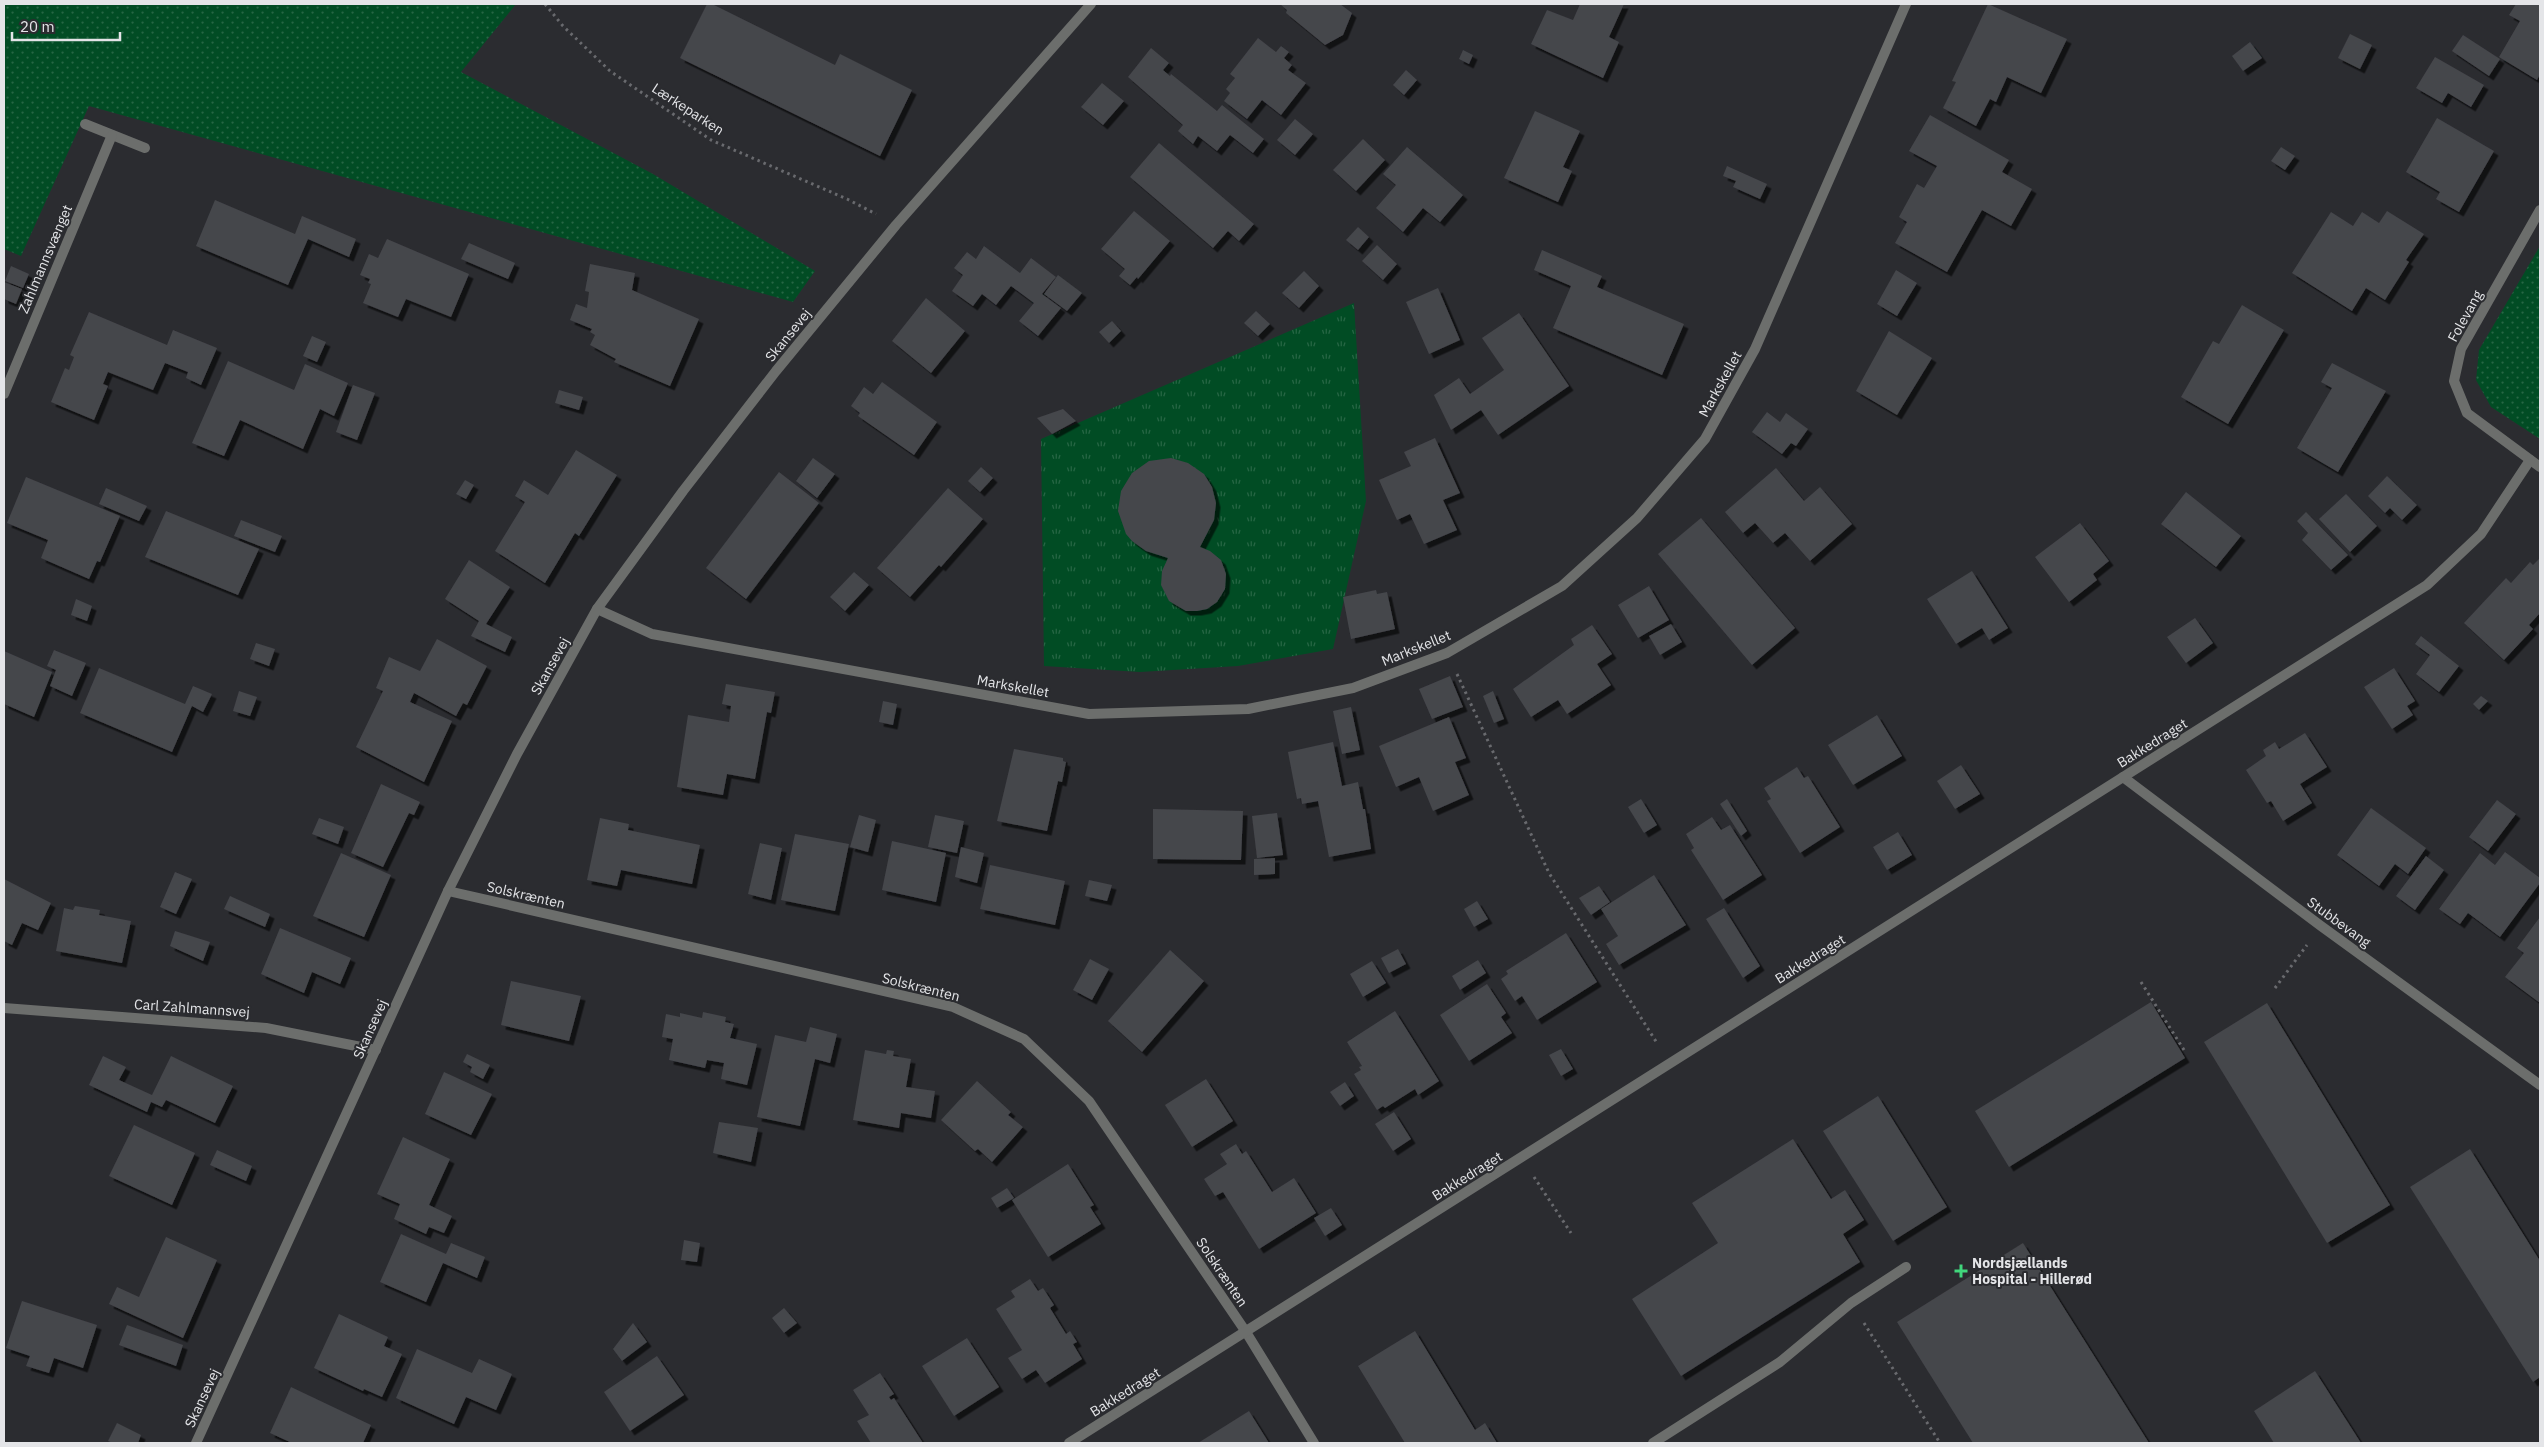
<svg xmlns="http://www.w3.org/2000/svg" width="2544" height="1447" font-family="'IBM Plex Sans',sans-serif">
<defs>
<pattern id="grass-tufts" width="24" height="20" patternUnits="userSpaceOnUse" patternTransform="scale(1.25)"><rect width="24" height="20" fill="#014c24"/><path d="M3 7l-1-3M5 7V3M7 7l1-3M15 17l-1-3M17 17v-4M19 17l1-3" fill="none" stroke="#266644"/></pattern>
<pattern id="park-dots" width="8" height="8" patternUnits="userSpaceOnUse" patternTransform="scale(1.25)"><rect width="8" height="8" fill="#014c24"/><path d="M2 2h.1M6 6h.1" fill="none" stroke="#266644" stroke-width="1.8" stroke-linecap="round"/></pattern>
<filter id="shadow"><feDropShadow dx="4.5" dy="4.5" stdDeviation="0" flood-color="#0009"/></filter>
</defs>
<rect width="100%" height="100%" fill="#2b2c30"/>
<path fill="url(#grass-tufts)" d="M1354 303 1366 501 1333 649 1238 666 1140 672 1044 666 1041 439Z"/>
<g fill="url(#park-dots)">
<path d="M4 4H516L461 72 653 174 815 271 793 302 89 106 21 256 4 249Z"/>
<path d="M2540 246V439L2491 407 2476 380 2479 350Z"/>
</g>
<g fill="#45464b" filter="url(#shadow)">
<path d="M707 4H712L835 65 840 54 912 90 880 156 680 58Z"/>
<path d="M1280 4H1340L1352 13 1343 35 1325 45 1286 13 1287 10Z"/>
<path d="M1580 4H1624L1609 37 1619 42 1603 78 1531 44 1547 10 1573 20Z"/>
<path d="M1988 4 2067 39 2041 93 2007 77 1996 102 1990 99 1976 126 1943 108 1956 82 1952 81Z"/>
<path d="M2516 4H2540V74L2537 80 2499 57 2520 21 2509 15Z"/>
<path d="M2350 34 2372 45 2360 69 2338 58Z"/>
<path d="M2463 35 2500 59 2489 76 2452 51Z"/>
<path d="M1258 38 1276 52 1281 46 1289 52 1284 58 1292 65 1288 70 1306 83 1281 115 1262 100 1247 119 1224 101 1230 93 1226 89 1235 78 1230 74Z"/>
<path d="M2250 42 2262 58 2243 71 2232 56Z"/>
<path d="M1151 48 1169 63 1163 70 1170 76 1171 74 1217 111 1222 105 1264 139 1253 153 1230 135 1217 151 1198 136 1193 144 1178 131 1183 125 1128 77Z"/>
<path d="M1463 50 1473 55 1469 64 1459 59Z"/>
<path d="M2435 57 2484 85 2471 107 2448 93 2442 103 2416 88Z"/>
<path d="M1406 70 1417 80 1404 95 1393 85Z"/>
<path d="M1102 83 1124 101 1103 125 1081 107Z"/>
<path d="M1535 111 1580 131 1563 167 1572 171 1558 202 1504 178Z"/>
<path d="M1930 115 2009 160 2002 172 2032 189 2011 226 1982 210 1947 272 1895 243 1907 222 1899 217 1917 184 1924 188 1937 166 1909 151Z"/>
<path d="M2437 118 2494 151 2459 212 2436 199 2440 192 2406 172Z"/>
<path d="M1295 119 1313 134 1295 155 1277 140Z"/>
<path d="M1363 139 1385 160 1356 191 1333 170Z"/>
<path d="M1159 143 1254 224 1239 241 1228 231 1213 248 1130 177Z"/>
<path d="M1407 147 1463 195 1440 222 1423 208 1403 232 1376 208 1396 185 1383 174Z"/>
<path d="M2281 147 2295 156 2285 170 2271 161Z"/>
<path d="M1727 166 1767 184 1760 199 1733 187 1736 181 1723 176Z"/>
<path d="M215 200 295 234 302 216 356 239 349 257 308 239 288 285 196 246Z"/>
<path d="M1134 211 1170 241 1138 279 1137 277 1130 285 1119 276 1125 269 1101 249Z"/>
<path d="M2387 211 2424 234 2406 260 2409 262 2385 300 2366 288 2352 311 2292 273 2331 212 2353 226 2362 212 2379 223Z"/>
<path d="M1358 227 1369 237 1358 250 1346 240Z"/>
<path d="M387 239 469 274 451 317 406 299 398 317 363 303 371 284 368 283 370 279 360 275 369 254 378 258Z"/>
<path d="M469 243 515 263 508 279 461 259Z"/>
<path d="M1377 245 1397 264 1383 280 1362 261Z"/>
<path d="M984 246 1020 273 1031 258 1056 277 1042 294 1061 308 1038 336 1019 321 1034 303 1011 286 996 305 982 294 973 306 952 291 963 275 954 268 967 252 976 259Z"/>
<path d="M1542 250 1602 276 1597 287 1684 324 1662 375 1553 328 1571 286 1534 270Z"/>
<path d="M590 264 635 273 632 290 699 319 670 386 614 362 616 359 590 345 595 335 590 332 592 329 570 320 576 304 587 308 589 292 585 291Z"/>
<path d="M11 266 29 274 23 288 5 281Z"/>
<path d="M1896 270 1917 283 1897 316 1877 304Z"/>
<path d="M1304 271 1319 286 1299 308 1282 293Z"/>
<path d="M1058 275 1082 293 1067 311 1044 294Z"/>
<path d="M4 282 22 289 16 304 4 299Z"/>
<path d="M1438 288 1460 340 1429 354 1406 302Z"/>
<path d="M926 298 965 331 931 373 892 341Z"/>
<path d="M2242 305 2284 330 2228 424 2181 397 2213 341 2219 344Z"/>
<path d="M1256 311 1270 324 1258 336 1244 323Z"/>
<path d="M89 312 167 345 173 330 217 348 201 385 186 378 188 372 165 363 153 390 108 372 103 384 108 386 94 420 51 402 65 368 69 370 74 357 70 355Z"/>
<path d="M1519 313 1569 386 1498 435 1481 410 1451 430 1434 395 1459 378 1470 394 1504 370 1482 338Z"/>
<path d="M1112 321 1121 331 1109 343 1099 332Z"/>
<path d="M1889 331 1932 358 1897 415 1856 391Z"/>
<path d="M312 336 326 342 317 362 303 356Z"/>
<path d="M228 361 294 390 305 364 348 383 334 416 320 409 303 449 240 420 224 456 192 443Z"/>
<path d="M2332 363 2386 391 2338 472 2297 448 2332 388 2321 382Z"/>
<path d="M882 382 937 422 914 455 858 416 860 413 851 406 864 387 873 394Z"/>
<path d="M353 385 375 393 357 440 336 432Z"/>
<path d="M559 390 583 397 579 410 555 403Z"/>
<path d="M1063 409 1076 421 1052 434 1037 418Z"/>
<path d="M1767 412 1780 422 1786 413 1808 429 1796 446 1791 443 1782 454 1752 432Z"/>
<path d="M1435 438 1460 493 1443 500 1457 530 1424 544 1410 514 1397 520 1379 480 1411 466 1404 452Z"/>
<path d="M576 450 617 475 579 536 575 533 545 583 495 551 525 502 515 496 524 480 548 495Z"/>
<path d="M813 458 835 474 817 498 796 481Z"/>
<path d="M1171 458 1188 463 1204 474 1212 487 1216 503 1214 520 1200 547 1210 551 1221 560 1226 574 1225 589 1217 602 1207 609 1197 611H1186L1169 601 1161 585 1162 571 1168 558 1146 551 1132 541 1126 534 1118 511 1121 491 1132 473 1149 461Z"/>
<path d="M981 467 993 478 980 492 968 481Z"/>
<path d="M1776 468 1804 501 1820 487 1852 524 1810 561 1785 533 1773 543 1755 523 1743 533 1725 512Z"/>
<path d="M779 472 819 503 746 599 706 568Z"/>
<path d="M2387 476 2417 505 2402 520 2390 508 2385 513 2368 496Z"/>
<path d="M26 477 120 516 100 562 97 561 89 579 41 558 48 540 7 523Z"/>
<path d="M465 480 474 485 466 499 456 494Z"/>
<path d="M106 488 147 506 139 521 99 504Z"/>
<path d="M948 488 983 519 941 567 939 565 910 597 877 568Z"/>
<path d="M2186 492 2241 536 2216 567 2161 524Z"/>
<path d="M2346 494 2377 526 2350 552 2319 519Z"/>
<path d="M166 511 259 549 238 595 145 557Z"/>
<path d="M2306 512 2348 555 2331 570 2302 540 2308 533 2297 521Z"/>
<path d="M1701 518 1795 628 1752 665 1658 554Z"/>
<path d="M241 520 282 536 275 552 234 536Z"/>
<path d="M2080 523 2109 561 2093 574 2097 580 2069 602 2035 557Z"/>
<path d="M2540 558V613L2529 625 2533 629 2504 660 2464 623 2506 578 2511 583 2530 562 2533 565Z"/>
<path d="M469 560 510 587 486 624 512 637 505 652 471 636 479 621 445 599Z"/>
<path d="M1972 571 2008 628 1989 640 1982 628 1956 644 1927 599Z"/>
<path d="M854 572 869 585 845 611 830 597Z"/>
<path d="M1649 586 1669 620 1638 638 1618 605Z"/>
<path d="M1376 590 1377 594 1387 592 1395 629 1351 639 1343 597Z"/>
<path d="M76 599 92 606 87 621 71 615Z"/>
<path d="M2195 618 2213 643 2186 663 2167 637Z"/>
<path d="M1671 624 1682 642 1660 655 1649 636Z"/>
<path d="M1592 625 1612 654 1597 664 1611 685 1567 714 1558 700 1531 717 1513 689 1574 645 1571 639Z"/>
<path d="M2421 636 2459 666 2439 692 2416 674 2430 655 2415 644Z"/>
<path d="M437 639 487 666 467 705 463 703 456 716 414 693 410 702 452 721 424 782 356 747 383 691 376 688 389 657 420 671Z"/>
<path d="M256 643 275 649 269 666 250 659Z"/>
<path d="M54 650 86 663 72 696 50 686 56 670 47 666Z"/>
<path d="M4 651 52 672 34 717 4 704Z"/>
<path d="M99 668 185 704 193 686 212 694 203 712 192 706 172 752 80 713Z"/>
<path d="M2394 668 2415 701 2407 706 2413 715 2392 729 2364 687Z"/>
<path d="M1450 676 1463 707 1432 719 1419 689Z"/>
<path d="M726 684 775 692 771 713 767 712 755 779 727 774 723 795 677 787 688 715 729 722 731 706 722 704Z"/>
<path d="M239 691 257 697 250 716 233 711Z"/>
<path d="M1493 691 1504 719 1494 723 1483 696Z"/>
<path d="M2481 696 2488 701 2479 710 2473 704Z"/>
<path d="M883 701 897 704 893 725 879 722Z"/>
<path d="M1351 707 1360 750 1342 754 1333 711Z"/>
<path d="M1877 715 1902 756 1853 785 1828 745Z"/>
<path d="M1449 717 1466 758 1455 762 1469 795 1433 811 1419 777 1396 787 1379 746Z"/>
<path d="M2305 733 2327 767 2300 784 2312 803 2283 821 2271 801 2267 803 2246 770 2266 756 2263 750 2275 742 2279 749Z"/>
<path d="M1333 742 1342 786 1358 782 1363 809H1365L1371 849 1329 857 1318 801 1302 804 1301 798 1297 799 1288 752Z"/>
<path d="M1014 749 1063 758V761L1066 762 1062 782 1058 781 1047 831 997 821Z"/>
<path d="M1961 765 1980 794 1955 809 1937 781Z"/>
<path d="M1797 767 1804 778 1808 776 1840 827 1800 853 1767 801 1771 799 1764 788Z"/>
<path d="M381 784 420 802 414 815 409 813 383 867 351 853Z"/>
<path d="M1641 799 1657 825 1644 833 1628 807Z"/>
<path d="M1727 799 1747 831 1741 836 1720 804Z"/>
<path d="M2497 800 2516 814 2488 851 2469 837Z"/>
<path d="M2371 808 2426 848 2408 874 2395 864 2379 886 2337 855Z"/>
<path d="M1153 809 1243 811 1241 860 1153 859Z"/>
<path d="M1277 813 1283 855 1257 858 1252 816Z"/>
<path d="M859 815 876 820 868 852 850 847Z"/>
<path d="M935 815 964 821 957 853 928 847Z"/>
<path d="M1712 817 1721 830 1730 825 1762 875 1723 900 1691 850 1694 848 1686 834Z"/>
<path d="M319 818 344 827 338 844 312 834Z"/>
<path d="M600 818 629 824 628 830 700 845 692 884 621 870 617 886 587 880Z"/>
<path d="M1898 832 1912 855 1887 870 1873 847Z"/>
<path d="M795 834 849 844 835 911 781 900Z"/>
<path d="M892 841 946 853 936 902 882 890Z"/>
<path d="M760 843 782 848 771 900 748 894Z"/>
<path d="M961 847 984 853 977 883 955 877Z"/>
<path d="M2505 852 2540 878V883L2500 937 2468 913 2460 924 2439 909 2480 853 2495 865Z"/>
<path d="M341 853 391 875 364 937 313 916Z"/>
<path d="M2426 856 2444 870 2415 910 2396 896Z"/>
<path d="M1275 858V874L1254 875V859Z"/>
<path d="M990 865 1065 881 1055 925 980 909Z"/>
<path d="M175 872 192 879 176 914 160 907Z"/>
<path d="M1654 875 1686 925 1619 965 1606 944 1618 936 1601 909Z"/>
<path d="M4 879 51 903 38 930 22 923 12 945 4 941Z"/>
<path d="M1089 880 1112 885 1107 901 1085 896Z"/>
<path d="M1599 886 1610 902 1591 915 1579 898Z"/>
<path d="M230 896 270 914 265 927 224 909Z"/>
<path d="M1477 901 1488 919 1474 927 1464 909Z"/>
<path d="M75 906 100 910 99 915 131 921 122 963 56 951 64 908 73 910Z"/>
<path d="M1724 908 1760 966 1743 978 1706 919Z"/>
<path d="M2540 917V1003L2505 977 2524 953 2517 948Z"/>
<path d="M280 928 351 958 340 984 312 972 304 993 261 974Z"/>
<path d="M175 931 210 942 203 961 170 946Z"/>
<path d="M1566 933 1597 982 1537 1020 1522 996 1515 1001 1501 979 1508 974 1506 971Z"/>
<path d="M1398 949 1406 964 1389 973 1381 958Z"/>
<path d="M1170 950 1204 981 1142 1052 1108 1021Z"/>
<path d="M1090 959 1109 969 1092 1000 1073 990Z"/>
<path d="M1478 960 1486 973 1460 990 1452 976Z"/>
<path d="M1372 961 1386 983 1363 997 1350 974Z"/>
<path d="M511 981 581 996 569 1041 501 1025Z"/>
<path d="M1487 984 1506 1013 1501 1017 1512 1033 1469 1061 1440 1015Z"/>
<path d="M2151 1002 2185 1058 2009 1167 1975 1111Z"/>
<path d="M2267 1003 2390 1205 2327 1243 2204 1042Z"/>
<path d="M1395 1011 1439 1081 1418 1095 1415 1089 1385 1108 1383 1106 1377 1110 1354 1074 1361 1070 1359 1067 1362 1066 1347 1042Z"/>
<path d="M703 1012 726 1017 725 1022 734 1024 730 1038 757 1044 747 1085 721 1079 724 1063 707 1060 705 1068 669 1060 673 1039 662 1037 666 1014 680 1017V1013L702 1018Z"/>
<path d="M810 1027 837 1034 830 1063 815 1059 800 1126 757 1117 775 1035 806 1042Z"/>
<path d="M1561 1049 1573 1069 1561 1076 1549 1055Z"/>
<path d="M865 1050 886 1054 887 1050 894 1051 893 1056 911 1059 906 1087 935 1091 931 1118 901 1113 899 1128 853 1120Z"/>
<path d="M467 1054 490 1065 483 1079 470 1072 472 1067 463 1062Z"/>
<path d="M103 1056 126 1067 119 1080 152 1095 171 1056 233 1086 215 1123 166 1100 162 1107 151 1102 147 1112 89 1085Z"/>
<path d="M444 1072 492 1094 471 1135 425 1114Z"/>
<path d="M1206 1079 1233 1121 1192 1147 1165 1105Z"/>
<path d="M977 1081 1011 1112 1008 1115 1023 1127 992 1162 978 1149 975 1151 941 1120Z"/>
<path d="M1345 1082 1354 1096 1340 1106 1330 1092Z"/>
<path d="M1878 1096 1947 1207 1893 1241 1823 1131Z"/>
<path d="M1394 1112 1411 1139 1393 1151 1375 1124Z"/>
<path d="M719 1122 758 1128 751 1162 713 1153Z"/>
<path d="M134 1125 195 1153 172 1205 109 1176Z"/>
<path d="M403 1137 450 1159 429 1205 452 1216 444 1233 429 1227 426 1234 394 1219 400 1204 377 1194Z"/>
<path d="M1793 1139 1831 1199 1845 1190 1864 1220 1843 1234 1860 1262 1681 1376 1632 1299 1718 1243 1692 1203Z"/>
<path d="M1236 1144 1242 1154 1246 1151 1272 1192 1294 1178 1316 1213 1259 1249 1223 1192 1215 1196 1204 1179 1227 1164 1220 1154Z"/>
<path d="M2470 1149 2540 1261V1377L2533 1382 2410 1187Z"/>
<path d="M217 1150 252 1166 246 1181 210 1165Z"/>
<path d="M1068 1164 1094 1205 1090 1207 1101 1224 1048 1257 1012 1200Z"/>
<path d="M1007 1188 1014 1198 997 1208 991 1198Z"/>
<path d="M1331 1208 1342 1225 1325 1236 1314 1218Z"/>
<path d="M401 1234 446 1254 451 1243 485 1257 477 1278 443 1263 426 1302 380 1282Z"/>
<path d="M166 1237 217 1260 183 1338 109 1304 117 1287 139 1297Z"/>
<path d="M684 1240 700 1243 697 1262 681 1260Z"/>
<path d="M2023 1243 2149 1443H1973L1897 1322Z"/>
<path d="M1030 1279 1038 1291 1043 1288 1054 1305 1050 1308 1066 1334 1070 1331 1077 1342 1073 1344 1082 1359 1045 1383 1036 1370 1022 1379 1008 1358 1022 1350 996 1309 1015 1297 1011 1291Z"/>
<path d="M22 1301 97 1325 83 1368 54 1358 49 1373 26 1366 30 1356 6 1348Z"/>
<path d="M784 1308 797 1323 784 1333 772 1318Z"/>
<path d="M339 1314 388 1337 384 1346 402 1354 382 1397 364 1389 363 1391 314 1368Z"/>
<path d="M633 1323 647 1342 622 1361 613 1349Z"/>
<path d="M127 1325 183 1345 176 1366 119 1345Z"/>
<path d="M1415 1331 1475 1430 1485 1423 1497 1443H1405L1358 1366Z"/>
<path d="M967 1338 999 1387 954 1416 922 1366Z"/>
<path d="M417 1349 472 1373 479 1359 512 1374 496 1410 466 1397 454 1424 396 1398Z"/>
<path d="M657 1356 684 1395 630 1431 604 1392Z"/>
<path d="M2315 1371 2361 1443H2274L2254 1411Z"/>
<path d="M880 1373 894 1394 889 1397 891 1400 894 1398 923 1443H871L857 1421 869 1415 853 1390Z"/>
<path d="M291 1387 371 1425 363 1443H292L270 1433Z"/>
<path d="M1249 1411 1269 1443H1198Z"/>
<path d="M117 1423 141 1435 138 1443H113L108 1441Z"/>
</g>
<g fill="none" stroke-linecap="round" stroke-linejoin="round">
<g stroke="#696a6e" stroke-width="3" stroke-dasharray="2.5 4" stroke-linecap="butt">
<path d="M545 4 563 26 610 71 711 140 847 199 876 214"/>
<path d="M1457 674 1549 873 1657 1043"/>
<path d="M2141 982 2184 1050"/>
<path d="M2275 988 2307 945"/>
<path d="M1534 1177 1571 1233"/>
<path d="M1864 1323 1940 1443"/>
</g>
<g stroke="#6c6e6c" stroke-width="10">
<path d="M1246 1332 1314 1443"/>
<path d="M1653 1443 1780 1362 1851 1303 1906 1267"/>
</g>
<g stroke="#6c6e6c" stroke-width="10">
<path d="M85 124 145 148"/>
<path d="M2540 210 2461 349 2454 381 2467 413 2540 467"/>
<path d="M4 394 112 135"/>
<path d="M597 609 652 634 1089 714 1248 709 1353 688 1447 653 1562 586 1637 518 1705 439 1755 349 1906 4"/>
<path d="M2123 777 2321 926 2540 1085"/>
<path d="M448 891 953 1007 1024 1039 1089 1101 1246 1332"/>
<path d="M4 1008 266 1028 376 1050"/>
<path d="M1069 1443 2427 585 2481 534 2530 460"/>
</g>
<path stroke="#6c6e6c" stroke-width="10" d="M196 1443 448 891 517 754 597 609 683 491 776 371 896 225 1091 4"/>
</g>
<path fill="#41d77c" stroke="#2b2c30" stroke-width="2" d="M1958.5 1263.5h5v5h5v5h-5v5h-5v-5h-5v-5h5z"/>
<g text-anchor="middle" stroke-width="4" stroke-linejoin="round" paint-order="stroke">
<g font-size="14" fill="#e4e5e8" stroke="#2b2c30">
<text transform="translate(688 109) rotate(33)" y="5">Lærkeparken</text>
<text transform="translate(45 259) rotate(-67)" y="5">Zahlmannsvænget</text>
<text transform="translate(2465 316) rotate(-61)" y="5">Folevang</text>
<text transform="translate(788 335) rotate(-51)" y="5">Skansevej</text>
<text transform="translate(1720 384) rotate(-61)" y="5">Markskellet</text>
<text transform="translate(1416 648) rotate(-22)" y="5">Markskellet</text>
<text transform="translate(550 666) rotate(-61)" y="5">Skansevej</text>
<text transform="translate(1013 686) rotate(10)" y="5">Markskellet</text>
<text transform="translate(2152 743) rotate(-32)" y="5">Bakkedraget</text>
<text transform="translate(526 895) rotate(13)" y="5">Solskrænten</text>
<text transform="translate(2339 922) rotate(36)" y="5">Stubbevang</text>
<text transform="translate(1810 959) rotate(-32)" y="5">Bakkedraget</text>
<text transform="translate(921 987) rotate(14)" y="5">Solskrænten</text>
<text transform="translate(192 1008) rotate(4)" y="5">Carl Zahlmannsvej</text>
<text transform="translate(370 1029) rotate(-66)" y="5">Skansevej</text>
<text transform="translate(1467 1176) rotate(-32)" y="5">Bakkedraget</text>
<text transform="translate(1222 1272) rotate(56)" y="5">Solskrænten</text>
<text transform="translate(1125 1392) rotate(-32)" y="5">Bakkedraget</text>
<text transform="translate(202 1398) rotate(-65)" y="5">Skansevej</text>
</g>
<g font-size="14" font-weight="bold" fill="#e4e5e8" stroke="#2b2c30" text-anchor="start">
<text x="1972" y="1268">Nordsjællands<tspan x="1972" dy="16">Hospital - Hillerød</tspan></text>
</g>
</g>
<rect width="2544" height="1447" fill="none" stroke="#e4e5e8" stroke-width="10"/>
<path d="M12 32v8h108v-8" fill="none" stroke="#e4e5e8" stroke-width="2.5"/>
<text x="20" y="32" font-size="15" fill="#e4e5e8" stroke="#2b2c30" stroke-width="4" paint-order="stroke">20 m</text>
</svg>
